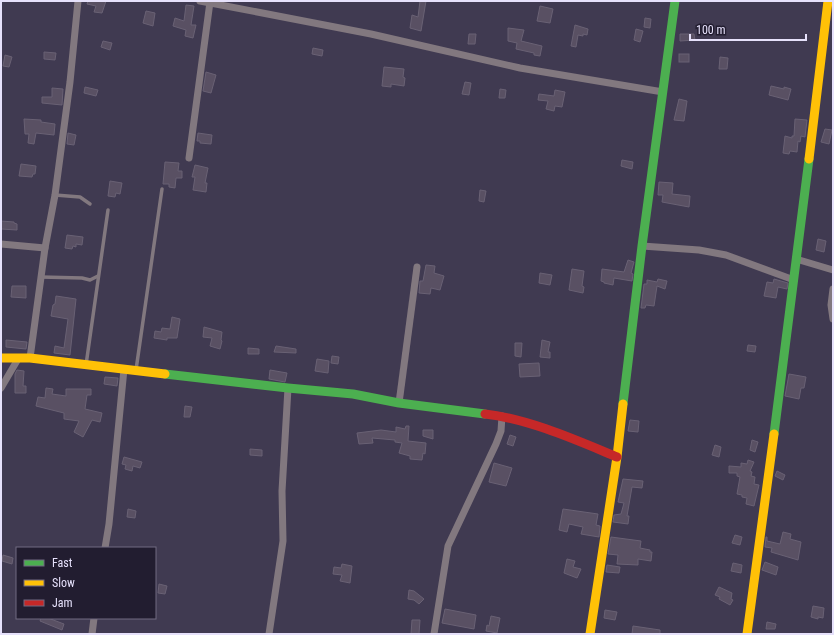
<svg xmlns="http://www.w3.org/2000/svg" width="834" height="635" font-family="'Roboto Condensed',sans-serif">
<rect width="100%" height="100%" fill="#403a51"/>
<g fill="#595063" stroke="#696174">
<path d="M88 1H106L102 13 94 12 96 6 87 4Z"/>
<path d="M420 1H426L421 31 410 28 412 15 418 17Z"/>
<path d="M186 5 194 6 191 25H196L193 38 185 36 186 30 173 26 175 18 184 21Z"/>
<path d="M540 6 553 9 550 23 537 21Z"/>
<path d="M146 11 155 13 153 26 143 23Z"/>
<path d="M645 18 651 19 650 28 644 27Z"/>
<path d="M575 25 588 29 587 35 583 34V36L578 35 576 47 571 46Z"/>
<path d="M508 28 524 30 521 41 542 46 540 56 534 55V53L516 49 517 43 508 41Z"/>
<path d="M636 29 643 31 640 42 634 40Z"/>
<path d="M469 34H476L475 44H468Z"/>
<path d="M680 34H694L695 40 680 41Z"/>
<path d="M103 41 112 43 110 50 101 47Z"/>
<path d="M313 48 323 50 322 56 312 54Z"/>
<path d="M44 52 56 53 55 60 44 59Z"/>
<rect x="679" y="54" width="10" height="8"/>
<path d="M5 55 12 57 9 67 3 66Z"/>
<path d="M720 57 728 58 727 69H719Z"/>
<path d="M384 67 404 69 403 77 405 78 404 86 391 84V87L382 86Z"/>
<path d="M206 72 216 75 211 93 203 91Z"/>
<path d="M465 82 471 83 469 95 462 94Z"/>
<path d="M771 86 784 89V87L791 89 788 100 769 95Z"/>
<path d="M85 87 98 90 96 96 84 93Z"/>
<path d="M52 88 63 89 62 105 42 103V97H52Z"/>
<path d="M500 89 506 90 505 98H499Z"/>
<path d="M555 90 565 92 562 107 555 106 554 111 546 109 548 101 538 100 539 94 554 96Z"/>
<path d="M679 99 687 101 684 121 674 120Z"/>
<path d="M24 119 41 120V122L55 124 54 135 36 133 34 144 28 143 29 134H25Z"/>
<path d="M795 119 807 120 805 137 801 136 800 142 798 141 797 152 790 151 789 154 783 153 785 136 792 138V136H794Z"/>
<path d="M825 129 832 130 829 144 821 142Z"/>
<path d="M68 133 76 135 74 145 67 144Z"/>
<path d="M198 133 212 135 211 144 200 143V141H197Z"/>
<path d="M622 160 633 162 632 169 621 166Z"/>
<path d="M165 162 179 163 178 171H182V178H176L175 188 169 187V184H163Z"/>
<path d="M21 164 36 166 35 174H33L32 177 19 176Z"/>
<path d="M195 165 208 168 205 183H207L206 192 193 190 195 177H192Z"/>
<path d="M110 181 122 183 120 194 116 193 115 197 108 196Z"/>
<path d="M659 182 673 183 672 194 690 196 689 207 662 202 663 195H658Z"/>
<path d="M480 190 486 191 484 202 479 201Z"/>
<path d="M1 221 14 222V223L17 224V230L1 229Z"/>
<path d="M67 235 83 237 82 245 76 244V247L73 246 72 249 65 248Z"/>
<path d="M818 239 826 241 824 252 816 250Z"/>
<path d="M628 260 634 262 631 273 633 274 632 281 614 278 613 285 604 283V282L601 281 602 269 624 272Z"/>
<path d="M426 265 435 266 434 273 444 276 440 290 431 288 430 294 419 293 420 281H423Z"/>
<path d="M572 269 584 271 582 286 584 287 583 293 569 290Z"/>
<path d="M540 273 552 275 550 285 539 283Z"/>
<path d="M658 279 667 281 665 289 657 286 654 306 646 305 645 308H641L644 284H647V280L657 282Z"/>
<path d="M774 279 788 283 787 289 778 287 776 298 764 296 767 282 773 283Z"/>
<path d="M12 286H26V298L11 297Z"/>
<path d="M56 296 76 299 70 355 54 353 55 346 64 348 68 319 51 316 53 305 55 304Z"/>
<path d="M172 317 180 319 177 338H167V340L154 338 155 331 161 332 162 328 170 329Z"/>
<path d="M204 327 222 332 221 340 222 341 220 349 210 346 212 338 203 337Z"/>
<path d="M6 340 27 342 26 349 6 347Z"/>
<path d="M542 340 550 342 548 352H550V358L540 357Z"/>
<path d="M515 343H522L521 357 515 356Z"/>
<path d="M748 345 756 346 755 352 747 351Z"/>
<path d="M276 346 296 349V353L274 352Z"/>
<path d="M248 348 259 349V354H248Z"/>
<path d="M332 356 339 357 338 364 331 363Z"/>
<path d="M317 359 329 361 328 373 315 371Z"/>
<path d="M539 363 540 376 520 377 519 364Z"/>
<path d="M17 370 24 371 23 386H26V393H15V374Z"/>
<path d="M270 370 287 373 285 382 269 379Z"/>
<path d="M789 374 806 377 804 388H801L799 399 785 396Z"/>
<path d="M105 377 118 378 117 386 104 384Z"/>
<path d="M46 388 53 389 52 394 66 396V389H91V395H87L85 409 102 413 100 422 92 420 83 437 74 432 79 421 64 419V413L36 406 38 397 45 398Z"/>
<path d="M185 406 192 407 190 417H184Z"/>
<path d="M630 420 639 421 638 432 628 431Z"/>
<path d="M406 426H409L408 441 426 443 425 454 423 453 422 460 410 459V456L399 453 402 443 395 442V440L372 438 373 443 359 444 357 433 381 430 396 432V427L405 429Z"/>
<path d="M423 430H433V439L423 436Z"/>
<path d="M510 435 516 437 513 446 507 444Z"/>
<path d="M752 440 758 442 755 452 750 450Z"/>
<path d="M715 445 721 447 719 457 712 455Z"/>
<path d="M250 449 262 450V456L250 455Z"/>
<path d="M124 457 142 462 140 468 133 466 132 471 125 469 126 465 122 464Z"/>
<path d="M748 460 754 462 750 471 752 472 751 476 755 477 754 484 759 485 754 506 746 504 747 498 742 497V495L737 494 740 477 737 476V473H729V466L741 467V463L747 464Z"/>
<path d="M494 463 512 468 506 486 489 482Z"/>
<path d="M777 471 785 475 783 480 775 476Z"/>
<path d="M623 479 643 481 642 488 632 487 627 516H629L628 524 613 522 614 515 621 514 624 503 618 502Z"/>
<path d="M128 509 136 511 135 518 127 517Z"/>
<path d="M563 509 598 514 596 525 600 526 599 537 581 534 583 527 569 524 567 532 559 530Z"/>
<path d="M783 532 791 534 790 539 801 542 798 560 771 552 772 548 765 547 766 537H767V541L780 544Z"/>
<path d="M735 535 742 537 740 545 732 543Z"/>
<path d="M611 537 641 541 640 548 650 550V552H652L651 561 638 559V565L617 564 618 555 608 554Z"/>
<path d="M3 555 13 558 12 564 2 561Z"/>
<path d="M567 559 575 561 573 567 581 569 577 578 564 573Z"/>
<path d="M765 562 778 567 776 575 762 570Z"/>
<path d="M733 563 742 565 741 573 731 571Z"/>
<path d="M342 564 352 566 350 583 340 581 342 575 333 574 334 567 341 568Z"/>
<path d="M607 565 620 567 619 573 606 572Z"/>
<path d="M159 584 167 586 165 594 158 593Z"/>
<path d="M719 587 732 593 731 599 733 600 730 605 719 599 720 597 715 595Z"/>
<path d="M409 590 414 591 424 599 419 604 414 600 408 599Z"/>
<path d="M813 606 824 608 823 618 818 617V619L811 617Z"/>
<path d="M445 609 476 615 474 629 442 623Z"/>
<path d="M605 610 617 612 615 620 604 618Z"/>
<path d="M491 616 500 618 497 633 486 631 487 625 489 626Z"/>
<path d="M41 618H48L64 624 62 630 40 621Z"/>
<path d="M412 620H420L419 634H411Z"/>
<path d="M767 622 776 624 775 629H766Z"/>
<path d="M633 626 660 630V634H632Z"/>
</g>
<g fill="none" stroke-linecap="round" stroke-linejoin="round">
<g stroke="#82787f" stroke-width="3.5">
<path d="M55 195 80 197 90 204"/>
<path d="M41 277 82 278 90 280 98 276"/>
<path d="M86 365 108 210"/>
<path d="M136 370 162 189"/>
</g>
<g stroke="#82787f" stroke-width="7">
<path d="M200 1 371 34 520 68 663 92"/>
<path d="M189 158 210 2"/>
<path d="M1 244 45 248"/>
<path d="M642 246 699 250 726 255 794 280"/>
<path d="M796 259 833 270"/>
<path d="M833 289 831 305 833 319"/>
<path d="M30 358 45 248 55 195 70 82 78 1"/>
<path d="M1 388 18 359"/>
<path d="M399 403 417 267"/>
<path d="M105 548 109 524 124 369"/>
<path d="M92 634 94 618"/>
<path d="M269 634 283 541 282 491 288 388"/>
<path d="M434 634 448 546 496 444 501 431 502 416"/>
</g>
<g stroke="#4caf50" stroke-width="9">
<path d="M165 374 288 388 353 394 399 403 485 414"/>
<path d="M623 404 642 246 675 1"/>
<path d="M774 434 809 159"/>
</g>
<g stroke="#ffc107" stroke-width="9">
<path d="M809 159 828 1"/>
<path d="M1 358H30L165 374"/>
<path d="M590 634 617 457 623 404"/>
<path d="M747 634 774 434"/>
</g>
<path stroke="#c62828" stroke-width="9" d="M485 414C529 419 576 440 617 457"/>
</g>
<rect width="834" height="635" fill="none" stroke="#e6e1fb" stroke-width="4"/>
<rect x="16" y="547" width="140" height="72" fill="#221d30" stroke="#706b81"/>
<rect x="24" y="560" width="20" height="6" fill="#4caf50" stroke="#706b81"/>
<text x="52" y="567" font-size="12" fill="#e6e1fb">Fast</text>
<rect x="24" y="580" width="20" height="6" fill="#ffc107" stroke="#706b81"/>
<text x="52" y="587" font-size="12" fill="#e6e1fb">Slow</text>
<rect x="24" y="600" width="20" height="6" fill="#c62828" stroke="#706b81"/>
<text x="52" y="607" font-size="12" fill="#e6e1fb">Jam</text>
<path d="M690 34v6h116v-6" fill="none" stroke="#e6e1fb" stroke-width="2"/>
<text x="696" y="34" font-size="12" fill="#e6e1fb" stroke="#221d30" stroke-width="3" paint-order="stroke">100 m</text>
</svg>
